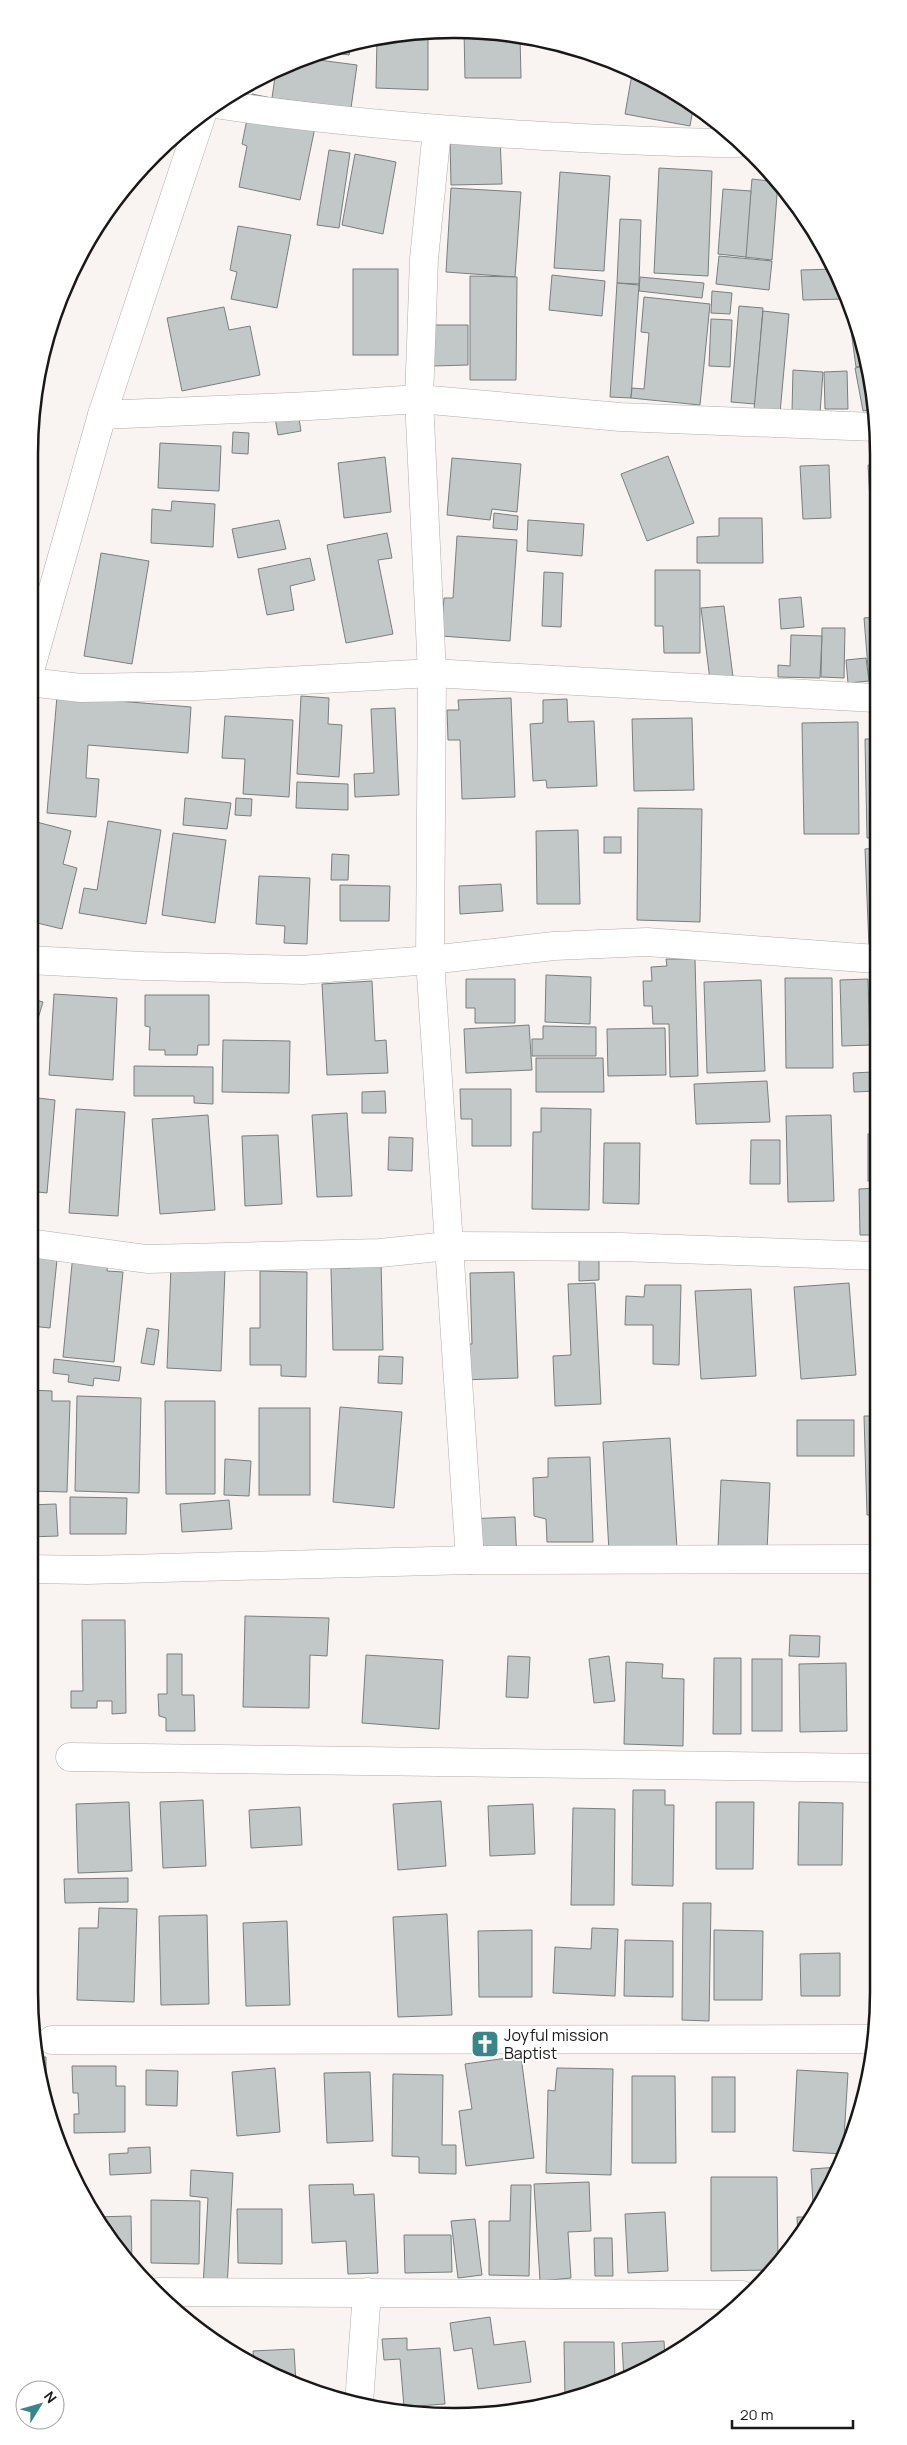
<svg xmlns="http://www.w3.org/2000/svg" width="907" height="2445" font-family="Manrope,sans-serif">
<rect width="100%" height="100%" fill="#f9f4f1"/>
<g fill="#c2c8c8" stroke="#797e7e">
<path d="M486 30 520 36 521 78H465L464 31Z"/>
<path d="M428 31V90L376 88 377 37 398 32Z"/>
<path d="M351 43 349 55 320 50Z"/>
<path d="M303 58 357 65 351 108 272 98 276 70Z"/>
<path d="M632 74 694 104 690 126 625 114Z"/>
<path d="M252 94 319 108 300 200 239 187 247 146 242 144Z"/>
<path d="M500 138 502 184 451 185 450 139Z"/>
<path d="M329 150 350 153 339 228 317 225Z"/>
<path d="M355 154 396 162 383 234 342 225Z"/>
<path d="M659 168 712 171 708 276 654 273Z"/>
<path d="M560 172 610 176 604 271 554 268Z"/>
<path d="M752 179 778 182 772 260 745 257Z"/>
<path d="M451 188 521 192 515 277 446 272Z"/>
<path d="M723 189 751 191 746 257 718 254Z"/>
<path d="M620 219 641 220 639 284 617 283Z"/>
<path d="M238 226 291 235 277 308 231 299 237 272 230 270Z"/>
<path d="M719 256 772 261 769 290 716 284Z"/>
<rect x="353" y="269" width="45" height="86"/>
<path d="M836 269 845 299 803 300 801 270Z"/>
<path d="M552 275 605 281 602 316 549 310Z"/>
<path d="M470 276 517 277 516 380H470Z"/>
<path d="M640 277 704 283 702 298 639 291Z"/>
<path d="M617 283 639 285 631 398 610 397Z"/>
<path d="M712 291 732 293 730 314 711 313Z"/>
<path d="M644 297 710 304 700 405 631 398 632 388 644 389 649 333 641 332Z"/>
<path d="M739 306 763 308 755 404 731 402Z"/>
<path d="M224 307 229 330 250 326 260 375 182 391 167 318Z"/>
<path d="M763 311 789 314 780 413 754 410Z"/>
<path d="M711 319 732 320 730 367 709 366Z"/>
<path d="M850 323H852L865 365 856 367Z"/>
<path d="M433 325H468V365L433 366Z"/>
<path d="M865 366 875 398V409L863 411 855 368Z"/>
<path d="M793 370 823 372 820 413 792 411Z"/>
<path d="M847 371 848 409H825L824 372Z"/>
<path d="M298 413 301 431 278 435 275 418Z"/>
<path d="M233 432 249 433 248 454 232 453Z"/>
<path d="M160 443 221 446 219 491 158 488Z"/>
<path d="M668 456 694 523 647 541 621 474Z"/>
<path d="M385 457 391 512 344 518 338 463Z"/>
<path d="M452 458 521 464 517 512 492 509 490 520 447 515Z"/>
<path d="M829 465 831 518 803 519 800 466Z"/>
<path d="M868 465H875V502H870Z"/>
<path d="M172 501 215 504 213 547 151 543 152 509 171 511Z"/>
<path d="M494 513 518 516 517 530 493 528Z"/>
<path d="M719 518H762L763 563H697V537L719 536Z"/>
<path d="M279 520 286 549 238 558 232 529Z"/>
<path d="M528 520 584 524 582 556 527 551Z"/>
<path d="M387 533 392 558 378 560 393 634 346 643 327 545Z"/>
<path d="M457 536 517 540 510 641 441 636 444 598H453Z"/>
<path d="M101 553 149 561 132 664 84 656Z"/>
<path d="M310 558 315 580 290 586 294 610 267 615 258 569Z"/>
<path d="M655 570H700V653H664L663 626H655Z"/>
<path d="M544 572 563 573 561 627 542 626Z"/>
<path d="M872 579H875V680H869L864 618 875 617Z"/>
<path d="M801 597 804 627 781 629 779 599Z"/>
<path d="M724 606 733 677 710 680 701 608Z"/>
<path d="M822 628H845L844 678 821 677Z"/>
<path d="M791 635 822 636 820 678 778 677V665L790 666Z"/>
<path d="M866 658 869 681 848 683 846 660Z"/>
<path d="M57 696 191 707 188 753 88 745 86 778 99 779 96 817 47 813Z"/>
<path d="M301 696 329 698 328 724 342 725 339 777 297 774Z"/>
<path d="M511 698 515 797 462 799 460 740H448L447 710H459L458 700Z"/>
<path d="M567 699 568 722 594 721 597 786 547 788 546 780 533 781 530 724 543 723V700Z"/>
<path d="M395 708 399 795 355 797 354 774 374 773 371 709Z"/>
<path d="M225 716 293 720 289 797 243 794 245 759 222 758Z"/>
<path d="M692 718 694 790 634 791 632 719Z"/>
<path d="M858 722 859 834H804L802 723Z"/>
<path d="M865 739H875L876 838H867Z"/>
<path d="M297 782 348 784V810L296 808Z"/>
<path d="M185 798 231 803 227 829 183 825Z"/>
<path d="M236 798 252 799 251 816 235 815Z"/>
<path d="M638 808 702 809 700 922 637 920Z"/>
<path d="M29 820 71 831 63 864 77 868 62 929 29 921Z"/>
<path d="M108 821 161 830 146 924 79 913 84 888 97 890Z"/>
<path d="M578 830 580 904H537L536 831Z"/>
<path d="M173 833 226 840 215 923 162 915Z"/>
<rect x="604" y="837" width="17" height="16"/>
<path d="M876 848V945L869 946 865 849Z"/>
<path d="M332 854 349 855 348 880H331Z"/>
<path d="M259 876 310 878 307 944 284 943 285 926 256 924Z"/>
<path d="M501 884 503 911 460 914 459 886Z"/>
<path d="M340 885 390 886 389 921H340Z"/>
<path d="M666 959H695L698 1076 670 1077 669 1024H653L652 1006H644L643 981H652L651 967 667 966Z"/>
<path d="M546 975 591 977 590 1024 545 1022Z"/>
<path d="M785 978H832L833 1068H786Z"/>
<path d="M466 979H515V1023H475V1008H466Z"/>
<path d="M868 979 870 1045 842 1046 840 980Z"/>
<path d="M761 980 765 1071 707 1073 704 982Z"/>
<path d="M372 981 375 1041 386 1040 388 1073 327 1075 322 984Z"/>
<path d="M54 994 117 998 113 1080 49 1075Z"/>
<path d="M145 995H209V1045H198L197 1055H165V1050H149L150 1027 145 1026Z"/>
<path d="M29 998 43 1002 31 1042 29 1041Z"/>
<path d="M529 1025 532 1070 466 1073 464 1029Z"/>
<path d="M543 1026 596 1027V1056H532V1039H543Z"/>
<path d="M665 1028 666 1075 608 1076 607 1029Z"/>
<path d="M223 1040 290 1041 289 1093 222 1092Z"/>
<path d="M876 1043V1091L854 1092 853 1073 872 1072 871 1044Z"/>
<path d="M536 1058H603L604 1092H536Z"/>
<path d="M134 1066 213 1067V1104L194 1103V1096H134Z"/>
<path d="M767 1081 770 1122 696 1124 694 1084Z"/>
<path d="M460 1089H511V1146H472V1119H461Z"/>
<path d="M385 1091 386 1113H362V1092Z"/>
<path d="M29 1097 55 1100 47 1193 29 1191Z"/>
<path d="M541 1108 591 1109 589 1210 532 1209 533 1132H541Z"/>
<path d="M76 1109 125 1112 118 1216 69 1213Z"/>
<path d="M347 1113 352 1196 317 1197 312 1115Z"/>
<path d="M208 1115 215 1210 160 1214 152 1119Z"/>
<path d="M831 1115 834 1201 788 1202 786 1116Z"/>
<rect x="868" y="1134" width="8" height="47"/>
<path d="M278 1135 282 1204 245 1206 242 1136Z"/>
<path d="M389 1137 413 1138 412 1171 388 1170Z"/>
<path d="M751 1140H780V1184H750Z"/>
<path d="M604 1143H640L639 1204 603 1203Z"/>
<path d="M876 1188 877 1235H860L859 1189Z"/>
<path d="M29 1247 58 1250 50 1328 31 1326 36 1275 29 1274Z"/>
<path d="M73 1254 108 1258 107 1271 123 1272 114 1362 63 1357Z"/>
<path d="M579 1258H599V1280L579 1281Z"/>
<path d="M381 1259 383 1350H333L331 1268H351V1260Z"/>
<path d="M171 1267 225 1270 221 1371 167 1368Z"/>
<path d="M260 1271 307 1272 306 1377 281 1376V1365H250V1328H260Z"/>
<path d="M514 1272 518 1378 462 1380 461 1344H472L470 1273Z"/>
<path d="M595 1283 601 1404 555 1406 553 1356 571 1355 568 1284Z"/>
<path d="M849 1283 856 1375 801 1379 794 1287Z"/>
<path d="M645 1285H681L679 1365 653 1364V1325H625L626 1296 644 1297Z"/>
<path d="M751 1289 756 1376 701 1379 695 1291Z"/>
<path d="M147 1328 159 1330 154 1365 141 1363Z"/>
<path d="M379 1356 403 1357 402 1384 378 1383Z"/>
<path d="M54 1359 121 1367 119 1381 94 1378 93 1386 68 1382 69 1375 53 1373Z"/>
<path d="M29 1390 52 1391V1401H70L67 1492 29 1491Z"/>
<path d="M77 1396 141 1398 139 1493 75 1491Z"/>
<path d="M165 1401H215V1494H166Z"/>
<path d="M340 1407 402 1412 394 1508 333 1502Z"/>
<rect x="259" y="1408" width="51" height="87"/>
<path d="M864 1416H877V1515H867Z"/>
<rect x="797" y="1420" width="57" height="36"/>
<path d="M670 1438 677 1548 609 1552 603 1442Z"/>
<path d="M590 1457 593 1542H547L546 1519 534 1516 533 1478 548 1477V1458Z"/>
<path d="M225 1459 251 1461 249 1496 224 1495Z"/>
<path d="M721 1480 770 1483 767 1551 718 1548Z"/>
<path d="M70 1497 127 1498 126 1534H70Z"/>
<path d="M229 1500 232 1529 182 1532 180 1504Z"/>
<path d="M56 1504 58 1536 29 1537V1505Z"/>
<path d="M515 1517 517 1563 470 1565 466 1519Z"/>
<path d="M245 1616 329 1618 327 1656 310 1655 309 1708 243 1707Z"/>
<path d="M82 1620H125L126 1713 112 1714V1701H97V1708H71V1691H83Z"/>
<path d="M790 1635 820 1636 819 1657 789 1656Z"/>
<path d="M167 1654H182V1695H194L195 1731H166V1718L159 1716 158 1694H167Z"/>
<path d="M366 1655 443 1660 439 1729 362 1723Z"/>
<path d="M508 1656 530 1657 528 1698 506 1697Z"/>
<path d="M609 1656 615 1701 594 1703 589 1659Z"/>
<path d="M714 1658H741V1734H713Z"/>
<rect x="752" y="1659" width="30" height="72"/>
<path d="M626 1662 663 1664 662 1678 684 1679 683 1746 624 1744Z"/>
<path d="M846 1663 847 1731 800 1732 799 1664Z"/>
<path d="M633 1790H665V1805H674L673 1886 632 1885Z"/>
<path d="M203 1800 206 1866 163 1868 160 1802Z"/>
<path d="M441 1801 446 1866 398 1870 393 1804Z"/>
<path d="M129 1802 132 1871 78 1873 76 1804Z"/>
<path d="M716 1802H754L753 1869H716Z"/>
<path d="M799 1802 843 1803 842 1865H798Z"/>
<path d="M533 1804 535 1854 490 1856 488 1806Z"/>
<path d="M300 1807 302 1845 251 1848 249 1810Z"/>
<path d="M573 1808 615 1809 614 1905H571Z"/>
<path d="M128 1878V1902L65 1903 64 1879Z"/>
<path d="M683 1903H711L709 2021 682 2020Z"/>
<path d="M99 1908 137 1909 134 2002 77 2000 79 1928H98Z"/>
<path d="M447 1914 452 2015 398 2017 393 1917Z"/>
<path d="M207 1915 209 2004 161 2005 159 1916Z"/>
<path d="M287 1921 290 2005 246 2006 243 1923Z"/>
<path d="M592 1928 618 1929 615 1996 553 1993 555 1947 591 1949Z"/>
<path d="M532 1930V1997H479L478 1931Z"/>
<path d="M714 1930 763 1931 762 2000H714Z"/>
<path d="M625 1940 673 1941V1997L624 1996Z"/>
<path d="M840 1953V1996H801L800 1954Z"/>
<path d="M521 2056 534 2158 466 2166 459 2111 472 2109 465 2064Z"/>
<path d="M40 2057H46V2099Z"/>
<path d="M72 2066H116V2086H125V2132L74 2133V2114H79L78 2093H73Z"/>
<path d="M275 2068 280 2132 237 2136 232 2072Z"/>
<path d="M557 2068 613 2069 611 2175 546 2173 548 2090 555 2091Z"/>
<path d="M146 2070 178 2071 177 2106 146 2105Z"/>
<path d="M797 2070 848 2073 843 2154 793 2151Z"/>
<path d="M370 2072 373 2141 327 2143 324 2073Z"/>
<path d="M393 2074 443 2075 442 2145H456V2174L419 2173V2157L392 2156Z"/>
<path d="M632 2076H675L676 2163H632Z"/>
<rect x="712" y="2077" width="23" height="55"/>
<path d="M150 2147 151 2173 110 2175 109 2154 128 2153V2148Z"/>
<path d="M839 2167 834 2180 820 2203H813L811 2169Z"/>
<path d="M191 2170 233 2173 227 2289 203 2287 208 2198 190 2196Z"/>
<path d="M711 2177H777L778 2262 769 2270 711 2271Z"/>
<path d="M589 2182 591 2231 568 2232 571 2278 540 2281 534 2184Z"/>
<path d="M353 2184 354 2195 374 2194 378 2273 348 2274 346 2241 312 2243 309 2185Z"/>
<path d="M511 2185H531L529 2276 489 2275V2221H510Z"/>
<path d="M151 2200 200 2201 199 2264 151 2263Z"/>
<path d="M237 2209H282V2264L238 2263Z"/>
<path d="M665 2212 668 2271 628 2273 625 2214Z"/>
<path d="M131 2216 132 2265H129L95 2217Z"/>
<path d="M797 2217H811L798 2238Z"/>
<path d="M475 2219 482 2275 458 2278 451 2221Z"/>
<path d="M404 2235H451L452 2272 405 2273Z"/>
<path d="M594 2238H612L613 2276H595Z"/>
<path d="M490 2317 494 2345 525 2341 531 2382 478 2389 472 2348 454 2351 450 2323Z"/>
<path d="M407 2338V2350L440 2348 445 2404 404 2407 400 2359 384 2360 382 2339Z"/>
<path d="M664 2341 665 2358 624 2380 622 2343Z"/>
<path d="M564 2342H614L615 2384 565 2399Z"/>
<path d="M294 2349 296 2384 254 2365 253 2351Z"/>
</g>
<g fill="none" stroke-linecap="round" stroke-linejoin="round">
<defs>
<g id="minor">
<path d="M215 104C319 120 424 129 529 135 599 139 668 143 738 143"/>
<path d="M437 130 424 259 419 399 432 673 430 960 470 1560"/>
<path d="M102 415 310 406 419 399 620 417 875 427"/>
<path d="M29 682 81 688 196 686 432 673 875 698"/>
<path d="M29 960 143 966 302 970 430 960 554 946 647 942 876 959"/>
<path d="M29 1243 147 1259 380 1253 448 1246 620 1247 877 1256"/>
<path d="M29 1569 87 1570 470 1560 877 1559"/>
<path d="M70 1757 878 1768"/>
<path d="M52 2040 872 2039"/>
<path d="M159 2292 742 2295"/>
<path d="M359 2403 367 2292"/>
</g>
<path id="tertiary" d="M29 674 102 415 202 114"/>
</defs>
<use href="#minor" stroke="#b1adaa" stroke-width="29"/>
<use href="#tertiary" stroke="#b1adaa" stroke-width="29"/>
<use href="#minor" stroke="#fff" stroke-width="28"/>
<use href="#tertiary" stroke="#fff" stroke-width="28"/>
</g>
<defs>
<symbol id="church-square" viewBox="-11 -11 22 22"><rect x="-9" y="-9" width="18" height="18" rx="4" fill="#3b8487" stroke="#fff"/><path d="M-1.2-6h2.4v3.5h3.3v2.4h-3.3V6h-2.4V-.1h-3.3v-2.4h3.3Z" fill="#fff"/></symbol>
</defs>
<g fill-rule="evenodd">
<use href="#church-square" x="469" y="2028" width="32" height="32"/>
</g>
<g text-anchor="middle" stroke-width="4" stroke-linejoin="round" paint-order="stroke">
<g font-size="16" fill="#191817" stroke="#fff" text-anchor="start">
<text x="504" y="2041">Joyful mission<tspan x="504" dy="18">Baptist</tspan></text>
</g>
</g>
<path d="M0 0H907V2445H0ZM454 38H454A416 416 0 0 1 870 454V1992A416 416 0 0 1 454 2408H454A416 416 0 0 1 38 1992V454A416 416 0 0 1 454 38Z" fill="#fff" fill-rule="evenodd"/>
<path fill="none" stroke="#191817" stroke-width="2.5" d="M454 38H454A416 416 0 0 1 870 454V1992A416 416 0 0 1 454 2408H454A416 416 0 0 1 38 1992V454A416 416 0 0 1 454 38Z"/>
<g transform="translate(40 2405) rotate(53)"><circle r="24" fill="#ffffff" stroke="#a3a3a2"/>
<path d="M0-4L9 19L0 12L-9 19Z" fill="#3b8487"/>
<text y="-8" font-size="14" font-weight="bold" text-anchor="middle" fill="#191817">N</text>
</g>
<path d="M732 2420v8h121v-8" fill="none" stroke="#191817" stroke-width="2.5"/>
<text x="740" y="2420" font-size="15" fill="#191817" stroke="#ffffff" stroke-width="4" paint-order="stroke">20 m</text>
</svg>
